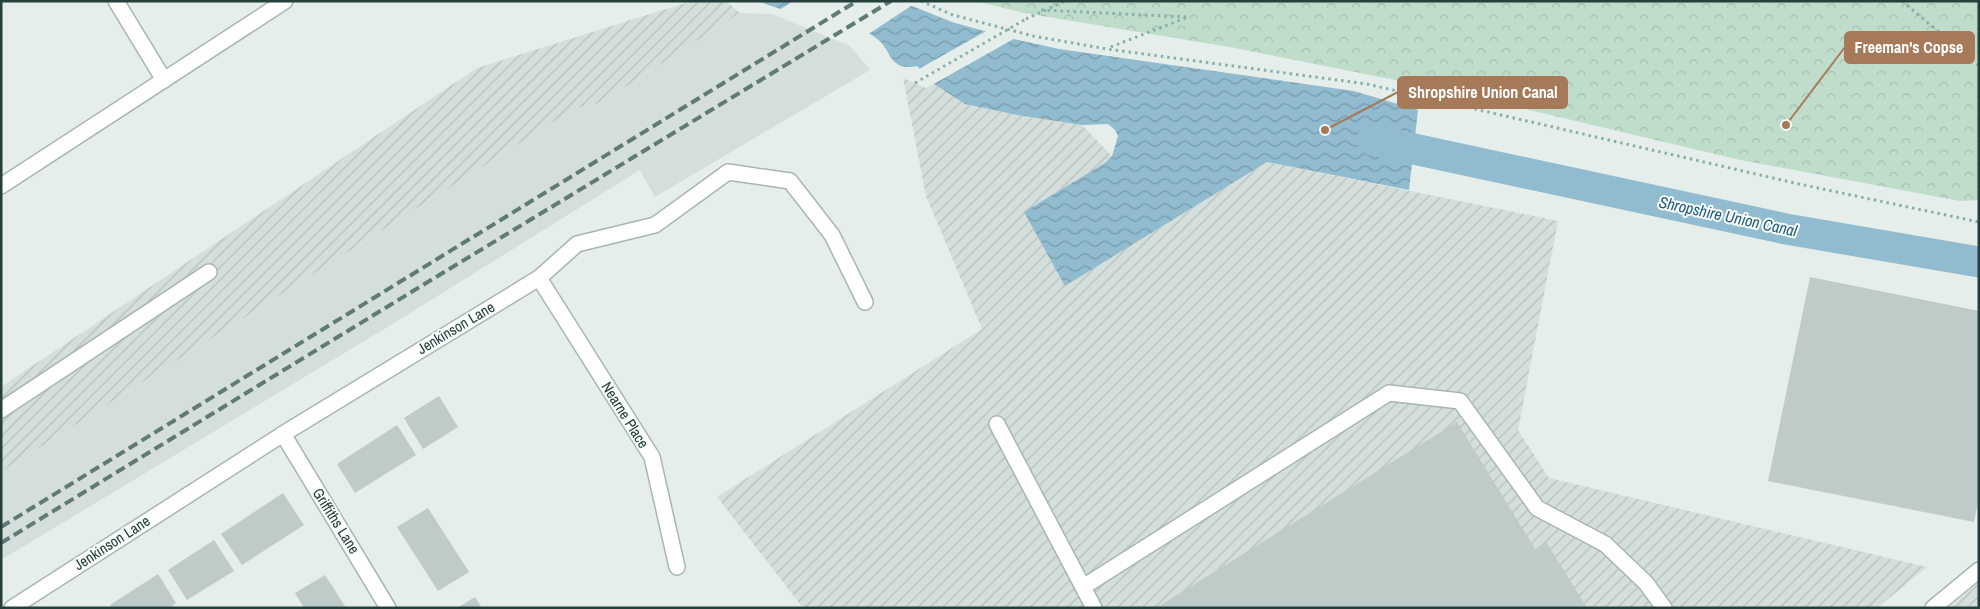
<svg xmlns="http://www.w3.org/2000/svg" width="1980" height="609" font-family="'Archivo Narrow',sans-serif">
<defs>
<pattern id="industrial-furrows" width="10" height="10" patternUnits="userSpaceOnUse" patternTransform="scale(1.25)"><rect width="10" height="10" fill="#d4dedb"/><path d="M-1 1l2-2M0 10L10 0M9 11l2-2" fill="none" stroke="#b6c0bd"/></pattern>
<pattern id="forest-crowns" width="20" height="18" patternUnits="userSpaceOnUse" patternTransform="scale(1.25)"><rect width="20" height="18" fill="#c0ddcc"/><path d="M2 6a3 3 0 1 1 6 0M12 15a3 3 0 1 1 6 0" fill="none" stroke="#a5bfb0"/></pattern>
<pattern id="water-waves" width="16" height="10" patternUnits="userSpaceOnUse" patternTransform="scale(1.25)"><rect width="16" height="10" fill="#91bccf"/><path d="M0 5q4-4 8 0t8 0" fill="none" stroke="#769aa9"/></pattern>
</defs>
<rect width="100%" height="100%" fill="#e6eeeb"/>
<path fill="#d4dedb" d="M740 13 772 14 850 46 870 70 655 197 640 170 399 320 1 560V472L575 108 600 103Z"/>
<g fill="url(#industrial-furrows)">
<path d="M692 1H726L740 13 600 103 575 108 1 472V387L477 68Z"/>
<path d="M903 78 926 88 934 84 965 104 1012 114 1082 125 1112 156 1105 163 1065 286 1267 162 1558 221 1518 430 1549 478 1927 567 1877 608H803L717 497 982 329 926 196Z"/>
<path d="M1979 582V608H1949Z"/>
</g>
<path fill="url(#forest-crowns)" d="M975 1H1979V200L1960 201 1740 160 1445 90 1235 48 1024 13Z"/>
<path fill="url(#water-waves)" d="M758 1H900L952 22 1009 38 1059 49 1354 91 1418 110 1409 190 1267 162 1065 286 1024 212 1105 163 1112 156 1118 136 1115 130 1108 124 1082 125 1012 114 965 104 934 84 917 66C888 72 892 49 876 38 862 28 845 26 829 22 804 16 781 10 758 1Z"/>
<g fill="#e6eeeb">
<path d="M793 1H906L914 4 867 35 778 11Z"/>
<path d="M988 30 1017 37 932 85 917 70Z"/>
</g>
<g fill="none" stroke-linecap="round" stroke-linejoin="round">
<path stroke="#91bccf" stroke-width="31" d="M1372 140 1786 229 1979 262"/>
</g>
<g fill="#becbc8">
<path d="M1810 277 1979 311V497L1974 522 1768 481Z"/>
<path d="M439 396 458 427 423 449 404 418Z"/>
<path d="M1457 422 1535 549 1546 542 1587 608H1156Z"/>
<path d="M397 425 416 455 355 493 337 464Z"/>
<path d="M283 493 304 525 242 565 221 534Z"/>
<path d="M428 508 469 572 438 591 397 527Z"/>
<path d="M214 540 234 571 187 600 168 570Z"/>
<path d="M158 574 176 603 169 608H112L110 605Z"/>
<path d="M325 575 336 592 346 608H304L295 593Z"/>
<path d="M475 597 482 608H457Z"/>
</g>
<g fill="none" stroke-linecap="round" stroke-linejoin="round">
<defs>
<g id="minor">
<path d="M116 1 164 80"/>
<path d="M1 186 285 1"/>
<path d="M539 278 652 457 677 567"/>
<path d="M1 410 209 272"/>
<path d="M997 424 1094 608"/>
<path d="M283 434 388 608"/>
<path d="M1083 587 1389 393 1460 401 1537 508 1605 544 1646 583 1664 608"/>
<path d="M12 608 283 434 539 278 577 244 655 225 728 172 790 181 832 235 865 302"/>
<path d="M1933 608 1979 570"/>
</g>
</defs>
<use href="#minor" stroke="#a8b6b3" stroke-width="18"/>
<g stroke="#88b0a9" stroke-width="3" stroke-dasharray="2.5 4" stroke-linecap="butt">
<path d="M921 1 953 15 1033 36 1107 49 1367 84 1799 184 1979 222"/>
<path d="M1902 1 1979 66"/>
<path d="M1041 10 1188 17 1108 48"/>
<path d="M1026 19 1065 1"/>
</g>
<use href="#minor" stroke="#fff" stroke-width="15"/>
<g stroke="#607a77" stroke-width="4" stroke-dasharray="10 5" stroke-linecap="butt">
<path d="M1 527 857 1"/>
<path d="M1 543 413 291 891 1"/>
</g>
<path stroke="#88b0a9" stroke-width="3" stroke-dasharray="2.5 4" stroke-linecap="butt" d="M915 83 1026 19"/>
</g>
<g text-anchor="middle" stroke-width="4" stroke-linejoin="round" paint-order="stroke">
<g font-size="15" fill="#253f3c" stroke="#f6faf9">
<text transform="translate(456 328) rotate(-31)" y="5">Jenkinson Lane</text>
<text transform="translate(625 415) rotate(58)" y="5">Nearne Place</text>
<text transform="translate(336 521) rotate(58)" y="5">Griffiths Lane</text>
<text transform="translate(112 543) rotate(-33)" y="5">Jenkinson Lane</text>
</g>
<g font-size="16" font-style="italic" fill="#225d78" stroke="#f6faf9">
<text transform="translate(1728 216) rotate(12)" y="6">Shropshire Union Canal</text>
</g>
</g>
<path fill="none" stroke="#a67a58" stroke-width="2" d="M1786 125L1845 47M1325 130L1398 92"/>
<g fill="#a67a58" stroke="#f6faf9" stroke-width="2">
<circle cx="1786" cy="125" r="5"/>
<circle cx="1325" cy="130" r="5"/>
</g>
<g fill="#a67a58" stroke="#a67a58" stroke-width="2">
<rect x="1845" y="32" width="129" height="31" rx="5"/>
<rect x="1398" y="77" width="169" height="31" rx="5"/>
</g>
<g font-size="16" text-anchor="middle" font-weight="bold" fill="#fff">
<text x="1909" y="53">Freeman's Copse</text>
<text x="1483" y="98">Shropshire Union Canal</text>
</g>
<rect width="1980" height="609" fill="none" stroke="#253f3c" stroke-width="5"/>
</svg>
